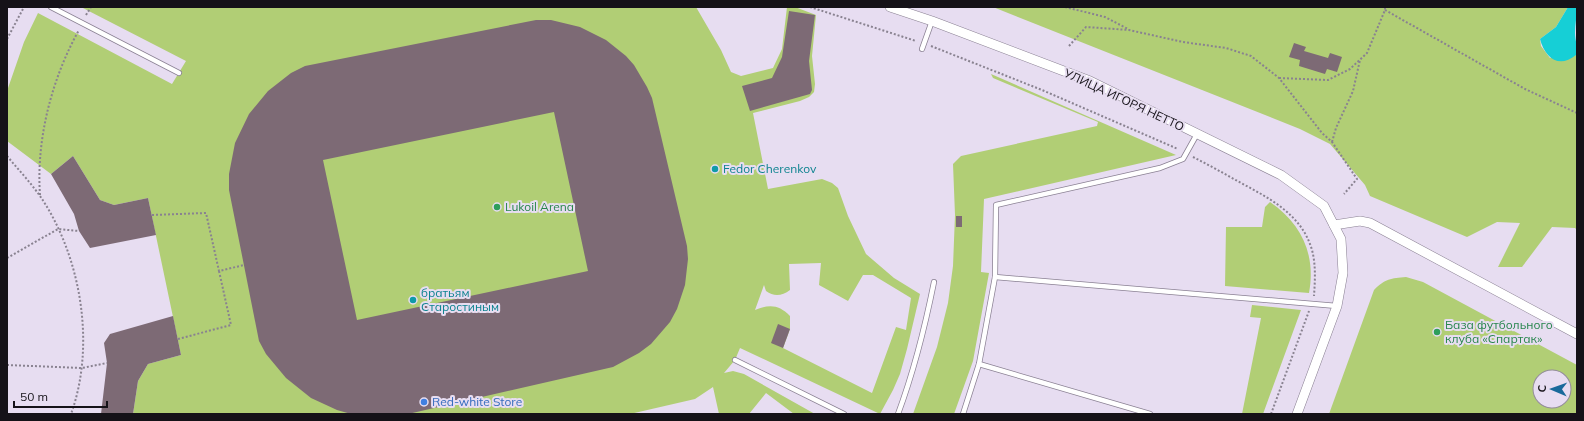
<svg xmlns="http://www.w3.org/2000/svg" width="1584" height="421" font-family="Mulish,sans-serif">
<rect width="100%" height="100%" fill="#e7ddf1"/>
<g fill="#b1ce75" fill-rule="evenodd">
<path d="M81 7H696L721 50 731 72 741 76 773 68 782 49 787 7H795L816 15 812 56 815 84 814 92 809 97 800 101 753 113 768 189 822 179 832 183 838 188 848 216 866 254 894 278 920 294 907 349 900 374 893 390 880 414 740 348 735 360 724 373 733 371 744 374 815 414H794L766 393 749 414H719L713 387 695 399 630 414H133L138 381 148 364 181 355 148 198 114 205 100 200 73 156 51 174 7 141V91L24 42 38 13 172 84 186 61ZM821 263 819 285 848 301 863 275H873L911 298 906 330 896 327 872 393 783 348 790 329V316C779 305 770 304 755 310L764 285 766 291C774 297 782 296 790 290L789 264Z"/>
<path d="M993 7H1568L1556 27 1540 39 1541 46 1550 58 1576 55 1577 50V230L1575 228 1552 227 1522 267H1498L1520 223 1497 222 1467 237 1370 196 1365 185 1330 144 1300 129Z"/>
<path d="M991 74 1176 155 984 199 981 272 989 273 973 361 954 414H913L937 347 948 303 953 266 955 215 953 164 961 156 1097 126 1098 122 993 78Z"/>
<path d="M1270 202C1302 224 1316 255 1309 293L1225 286 1226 227H1262L1265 207Z"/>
<path d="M1406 277 1423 282 1577 365V414H1329L1374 290C1385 279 1391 278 1406 277ZM1540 377H1564V401H1540Z"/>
<path d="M1252 305 1301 310 1263 414H1242L1261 318 1250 317Z"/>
</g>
<path fill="#16cfd6" d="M1568 7H1577C1577 16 1575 24 1575 33 1575 40 1578 46 1576 55 1559 69 1545 58 1540 39L1556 27Z"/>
<g fill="#7d6a75" fill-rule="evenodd">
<path d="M789 11 815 15 809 61 812 90 810 94 750 111 742 86 772 78 782 57Z"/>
<path d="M536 20H551L580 27 606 40 626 56 634 65 647 87 652 98 687 246 688 259 685 285 677 309 670 322 651 344 639 353 613 367 408 414H351L337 410 311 398 286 378 266 354 259 341 229 190V174L235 143 249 114 268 91 291 73 305 66ZM554 112 588 271 357 320 323 160Z"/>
<path d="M1294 43 1306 47 1304 51 1328 58 1330 53 1342 57 1337 72 1327 69 1325 74 1299 66 1300 60 1289 57Z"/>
<path d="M73 156 100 200 114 205 148 198 156 235 90 248 79 231 74 214 51 174Z"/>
<rect x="956" y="216" width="6" height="11"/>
<path d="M173 316 181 355 148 364 138 381 133 414H101L107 363 104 343 110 334Z"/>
<path d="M778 324 790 329 783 348 771 343Z"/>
</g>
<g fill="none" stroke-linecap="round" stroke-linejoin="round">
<defs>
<g id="service">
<path d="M51 7 179 73"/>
<path d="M922 49 932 21"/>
<path d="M995 277 1337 306"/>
<path d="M735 360 844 414"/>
<path d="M979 364 1150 414"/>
<path d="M898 414C914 371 925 327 934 282"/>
<path d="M963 414 979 364 995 277 996 205 1160 168 1183 159 1197 134"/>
</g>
<g id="minor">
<path d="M890 7 932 21 1090 81 1281 175 1324 206 1341 239 1343 273 1337 306 1297 414"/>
<path d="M1334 225 1360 221 1370 223 1577 334"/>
</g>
</defs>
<use href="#service" stroke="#8a8093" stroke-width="6"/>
<use href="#minor" stroke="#8a8093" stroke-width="10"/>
<g stroke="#898290" stroke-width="2" stroke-dasharray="2 2" stroke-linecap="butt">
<path d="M810 7 916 41"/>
<path d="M1065 7 1105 17 1128 29"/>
<path d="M1385 10 1525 89 1577 113"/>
<path d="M86 15 91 7"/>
<path d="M7 39 24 7"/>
<path d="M931 46 1042 90 1178 149"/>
<path d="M1069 46 1086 27 1129 30 1183 42 1226 48 1251 56 1279 78 1322 133 1332 142 1357 179 1344 194"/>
<path d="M1279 78 1328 80 1350 69 1367 53 1385 10V7"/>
<path d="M1332 142 1336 128 1353 91 1360 60"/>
<path d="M7 156C18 169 30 182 40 196 81 256 96 345 71 414"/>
<path d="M1193 157C1209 165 1225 174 1241 183 1271 199 1302 215 1312 250 1316 265 1315 281 1314 296"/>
<path d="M40 195C36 139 52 78 79 30"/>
<path d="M152 215 206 213 219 271 244 265"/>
<path d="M7 258 58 229 79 231"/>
<path d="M178 339 231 325 219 271"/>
<path d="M7 365 82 368 107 363"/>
<path d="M1271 414 1309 311"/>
</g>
<use href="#service" stroke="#fff" stroke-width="4.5"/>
<use href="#minor" stroke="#fff" stroke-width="9"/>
</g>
<g fill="#0f9aa8" stroke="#e7ddf1" stroke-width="1.5">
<circle cx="715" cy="169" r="4"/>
<circle cx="413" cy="300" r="4"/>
</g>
<g fill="#2e9e5b" stroke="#e7ddf1" stroke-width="1.5">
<circle cx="497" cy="207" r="4"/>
<circle cx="1437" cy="332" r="4"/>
</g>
<circle fill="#3f7fe0" stroke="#e7ddf1" stroke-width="1.5" cx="424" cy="402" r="4"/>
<g text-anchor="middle" stroke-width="4" stroke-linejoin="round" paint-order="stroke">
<g font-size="12" fill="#151218" stroke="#e7ddf1">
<text transform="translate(1124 100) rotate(25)" y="4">УЛИЦА ИГОРЯ НЕТТО</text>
</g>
<g font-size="12" fill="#0d838f" stroke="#e7ddf1" text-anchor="start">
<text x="723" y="173">Fedor Cherenkov</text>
<text x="421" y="297">братьям<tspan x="421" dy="14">Старостиным</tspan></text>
</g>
<g font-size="12" fill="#27864d" stroke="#e7ddf1" text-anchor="start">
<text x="505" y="211">Lukoil Arena</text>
<text x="1445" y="329">База футбольного<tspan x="1445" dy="14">клуба «Спартак»</tspan></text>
</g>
<g font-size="12" fill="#366cbe" stroke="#e7ddf1" text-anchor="start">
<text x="432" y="406">Red-white Store</text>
</g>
</g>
<rect width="1584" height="421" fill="none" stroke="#151218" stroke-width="16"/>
<g transform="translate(1552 389) rotate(272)"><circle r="19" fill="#e7ddf1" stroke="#938c9a"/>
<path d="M0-3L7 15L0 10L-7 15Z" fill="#196a9b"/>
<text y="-6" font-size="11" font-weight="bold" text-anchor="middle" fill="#151218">С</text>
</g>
<path d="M14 401v6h93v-6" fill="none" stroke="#151218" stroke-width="2"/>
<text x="20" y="401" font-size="12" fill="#151218" stroke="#e7ddf1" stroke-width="3" paint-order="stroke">50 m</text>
</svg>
